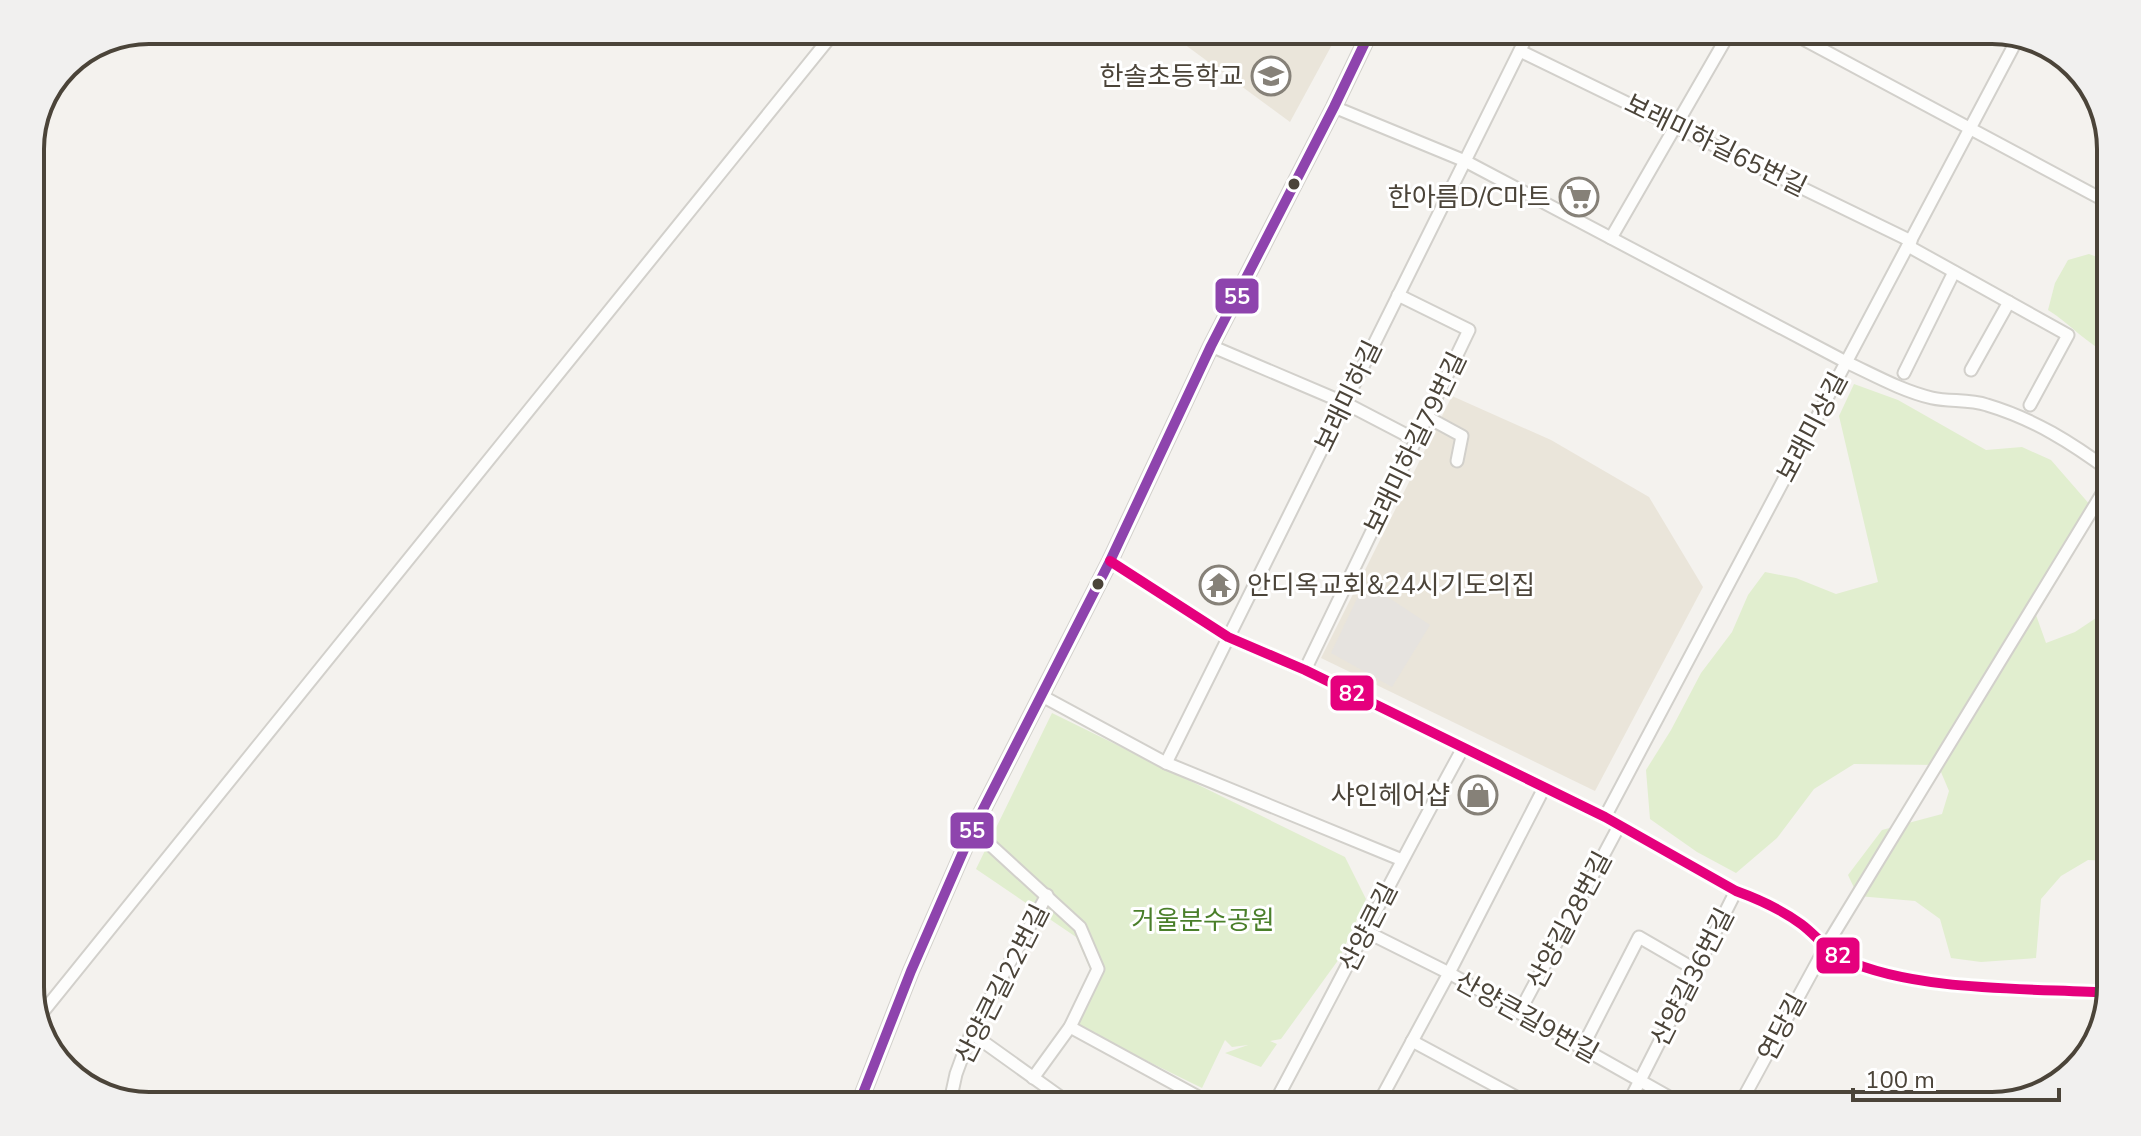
<svg xmlns="http://www.w3.org/2000/svg" width="2141" height="1136" font-family="'Nunito Sans','Noto Sans KR',sans-serif">
<rect width="100%" height="100%" fill="#f4f2ee"/>
<g fill="#eae5da">
<path d="M1165 30H1340L1290 122Z"/>
<path d="M1452 396 1551 440 1649 497 1703 587 1595 791 1321 658Z"/>
</g>
<g fill="#e1eecf">
<path d="M2089 254 2111 262V355C2086 344 2071 324 2048 310L2055 283 2068 260Z"/>
<path d="M1854 384 1898 400 1986 450 2022 447 2051 460 2091 506 2052 571 2030 598 2046 643 2075 632 2111 608V861L2088 860 2061 876 2041 899 2036 958 1981 962 1951 958 1940 919 1915 901 1858 896 1848 875 1882 830 1942 814 1949 791 1938 765 1854 764 1814 789 1777 838 1736 873 1697 852 1650 819 1646 770 1671 730 1701 673 1732 632 1748 595 1765 572 1796 578 1836 594 1878 582 1839 416Z"/>
<path d="M1052 713 1345 857 1366 899 1339 959 1281 1039 1270 1041 1277 1044 1261 1067 1225 1053 1248 1045 1232 1047 1225 1040 1202 1088 1072 1024 1091 971 1076 937 976 869Z"/>
</g>
<path fill="#e6e3df" d="M1365 582 1430 625 1392 687 1331 653Z"/>
<g fill="none" stroke-linecap="round" stroke-linejoin="round">
<defs>
<g id="minor">
<path d="M1786 30 2111 204"/>
<path d="M1520 51 1911 241"/>
<path d="M1334 107 1465 161 1846 362C1874 375 1902 391 1932 398 1950 402 1969 399 1987 405 2034 419 2072 443 2111 472"/>
<path d="M1611 238 1731 30"/>
<path d="M1908 246 2068 335 2030 405"/>
<path d="M1211 346 1345 403 1416 440"/>
<path d="M1971 370 2009 302"/>
<path d="M1904 373 1954 272"/>
<path d="M1427 417 1462 436 1457 461"/>
<path d="M1110 561 1228 637 1305 670 1605 817 1736 891C1758 899 1782 910 1801 924 1816 935 1826 950 1844 959 1915 992 2030 988 2110 993"/>
<path d="M1305 670 1469 330 1398 295"/>
<path d="M1042 696 1166 763 1402 860"/>
<path d="M1166 763 1530 30"/>
<path d="M1605 817 2019 36"/>
<path d="M973 829 1080 927 1098 969 1070 1027 1033 1078"/>
<path d="M1367 932 1449 973 1685 1106"/>
<path d="M1519 1013 1619 826"/>
<path d="M38 1018 836 30"/>
<path d="M1070 1027 1215 1106"/>
<path d="M971 1033 1073 1106"/>
<path d="M1412 1041 1533 1106"/>
<path d="M1582 1048 1639 937 1696 970"/>
<path d="M949 1106 956 1074 971 1033 1047 895"/>
<path d="M1273 1106C1337 987 1398 866 1463 748"/>
<path d="M1377 1106 1449 973 1544 788"/>
<path d="M1627 1106 1736 891"/>
<path d="M1739 1106 1825 948 2111 479"/>
</g>
<path id="tertiary" d="M858 1106 911 971 973 829 1110 561 1211 346 1334 107 1371 30"/>
</defs>
<use href="#minor" stroke="#d2d0cb" stroke-width="15"/>
<use href="#tertiary" stroke="#d2d0cb" stroke-width="18"/>
<use href="#minor" stroke="#fdfdfc" stroke-width="11"/>
<use href="#tertiary" stroke="#fdfdfc" stroke-width="14"/>
<defs>
<path id="bus-1" d="M858 1106 911 971 973 829 1110 561 1211 346 1334 107 1371 30"/>
<path id="bus-2" d="M1110 561 1228 637 1305 670 1605 817 1736 891C1758 899 1782 910 1801 924 1816 935 1826 950 1844 959 1915 992 2030 988 2110 993"/>
</defs>
<use href="#bus-1" stroke="#fff" stroke-width="16"/>
<use href="#bus-2" stroke="#fff" stroke-width="16"/>
<use href="#bus-1" stroke="#8e44ad" stroke-width="10"/>
<use href="#bus-2" stroke="#e5007d" stroke-width="10"/>
</g>
<defs>
<symbol id="school-ring" viewBox="-11 -11 22 22"><circle r="9.5" fill="#fff" stroke="#868178" stroke-width="1.5"/><path d="M0-5L7-2L0 1L-7-2ZM-4 1L0 2.5L4 1V4Q0 6-4 4Z" fill="#868178"/></symbol>
<symbol id="supermarket-ring" viewBox="-11 -11 22 22"><circle r="9.5" fill="#fff" stroke="#868178" stroke-width="1.5"/><path d="M-6-5.5h2.5l.6 2H6L4.5 2H-2.5L-4.4-4H-6ZM-1.5 3.2a1.3 1.3 0 1 0 .1 0ZM3 3.2a1.3 1.3 0 1 0 .1 0Z" fill="#868178"/></symbol>
<symbol id="temple-ring" viewBox="-11 -11 22 22"><circle r="9.5" fill="#fff" stroke="#868178" stroke-width="1.5"/><path d="M0-6L5-2H3V0L6.5 2.5H4V6H1.5V3h-3V6H-4V2.5H-6.5L-3 0V-2H-5Z" fill="#868178"/></symbol>
<symbol id="shop-ring" viewBox="-11 -11 22 22"><circle r="9.5" fill="#fff" stroke="#868178" stroke-width="1.5"/><path d="M-5-2.5h2.3a2.7 3.5 0 0 1 5.4 0H5L5.5 6h-11ZM-1.5-2.5h3a1.5 2.3 0 0 0-3 0Z" fill="#868178"/></symbol>
</defs>
<g fill-rule="evenodd">
<use href="#school-ring" x="1249" y="54" width="44" height="44"/>
<use href="#supermarket-ring" x="1557" y="175" width="44" height="44"/>
<use href="#temple-ring" x="1197" y="563" width="44" height="44"/>
<use href="#shop-ring" x="1456" y="773" width="44" height="44"/>
</g>
<g fill="#4b4439" stroke="#fff" stroke-width="3">
<circle cx="1294" cy="184" r="7"/>
<circle cx="1098" cy="584" r="7"/>
</g>
<g text-anchor="middle" stroke-width="6" stroke-linejoin="round" paint-order="stroke">
<g font-size="26" fill="#4b4439" stroke="#fff" text-anchor="end">
<text x="1243" y="85">한솔초등학교</text>
<text x="1551" y="206">한아름D/C마트</text>
<text x="1247" y="594" text-anchor="start">안디옥교회&amp;24시기도의집</text>
<text x="1450" y="804">샤인헤어샵</text>
</g>
<g font-size="26" fill="#4b4439" stroke="#fff">
<text transform="translate(1716 145) rotate(26)" y="9">보래미하길65번길</text>
<text transform="translate(1348 396) rotate(-64)" y="9">보래미하길</text>
<text transform="translate(1812 427) rotate(-62)" y="9">보래미상길</text>
<text transform="translate(1415 443) rotate(-64)" y="9">보래미하길79번길</text>
<text transform="translate(1569 920) rotate(-62)" y="9">산양길28번길</text>
<text transform="translate(1368 927) rotate(-63)" y="9">산양큰길</text>
<text transform="translate(1692 977) rotate(-63)" y="9">산양길36번길</text>
<text transform="translate(1002 984) rotate(-63)" y="9">산양큰길22번길</text>
<text transform="translate(1527 1017) rotate(29)" y="9">산양큰길9번길</text>
<text transform="translate(1782 1027) rotate(-62)" y="9">연당길</text>
</g>
<g font-size="26" fill="#4a7f2a" stroke="#fff">
<text x="1203" y="929">거울분수공원</text>
</g>
</g>
<path d="M0 0H2141V1136H0ZM149 44H1992A105 105 0 0 1 2097 149V987A105 105 0 0 1 1992 1092H149A105 105 0 0 1 44 987V149A105 105 0 0 1 149 44Z" fill="#f1f0ef" fill-rule="evenodd"/>
<path fill="none" stroke="#4b4439" stroke-width="4" d="M149 44H1992A105 105 0 0 1 2097 149V987A105 105 0 0 1 1992 1092H149A105 105 0 0 1 44 987V149A105 105 0 0 1 149 44Z"/>
<g stroke="#fff" stroke-width="3">
<rect x="1214" y="277" width="46" height="38" rx="8" fill="#8e44ad"/>
<rect x="1329" y="674" width="46" height="38" rx="8" fill="#e5007d"/>
<rect x="949" y="811" width="46" height="39" rx="8" fill="#8e44ad"/>
<rect x="1815" y="936" width="46" height="39" rx="8" fill="#e5007d"/>
</g>
<g font-size="22" text-anchor="middle" font-weight="bold" fill="#fff">
<text x="1237" y="304">55</text>
<text x="1352" y="701">82</text>
<text x="972" y="838">55</text>
<text x="1838" y="963">82</text>
</g>
<path d="M1853 1088v12h206v-12" fill="none" stroke="#4b4439" stroke-width="4"/>
<text x="1865" y="1088" font-size="24" fill="#4b4439" stroke="#ffffff" stroke-width="6" paint-order="stroke">100 m</text>
</svg>
